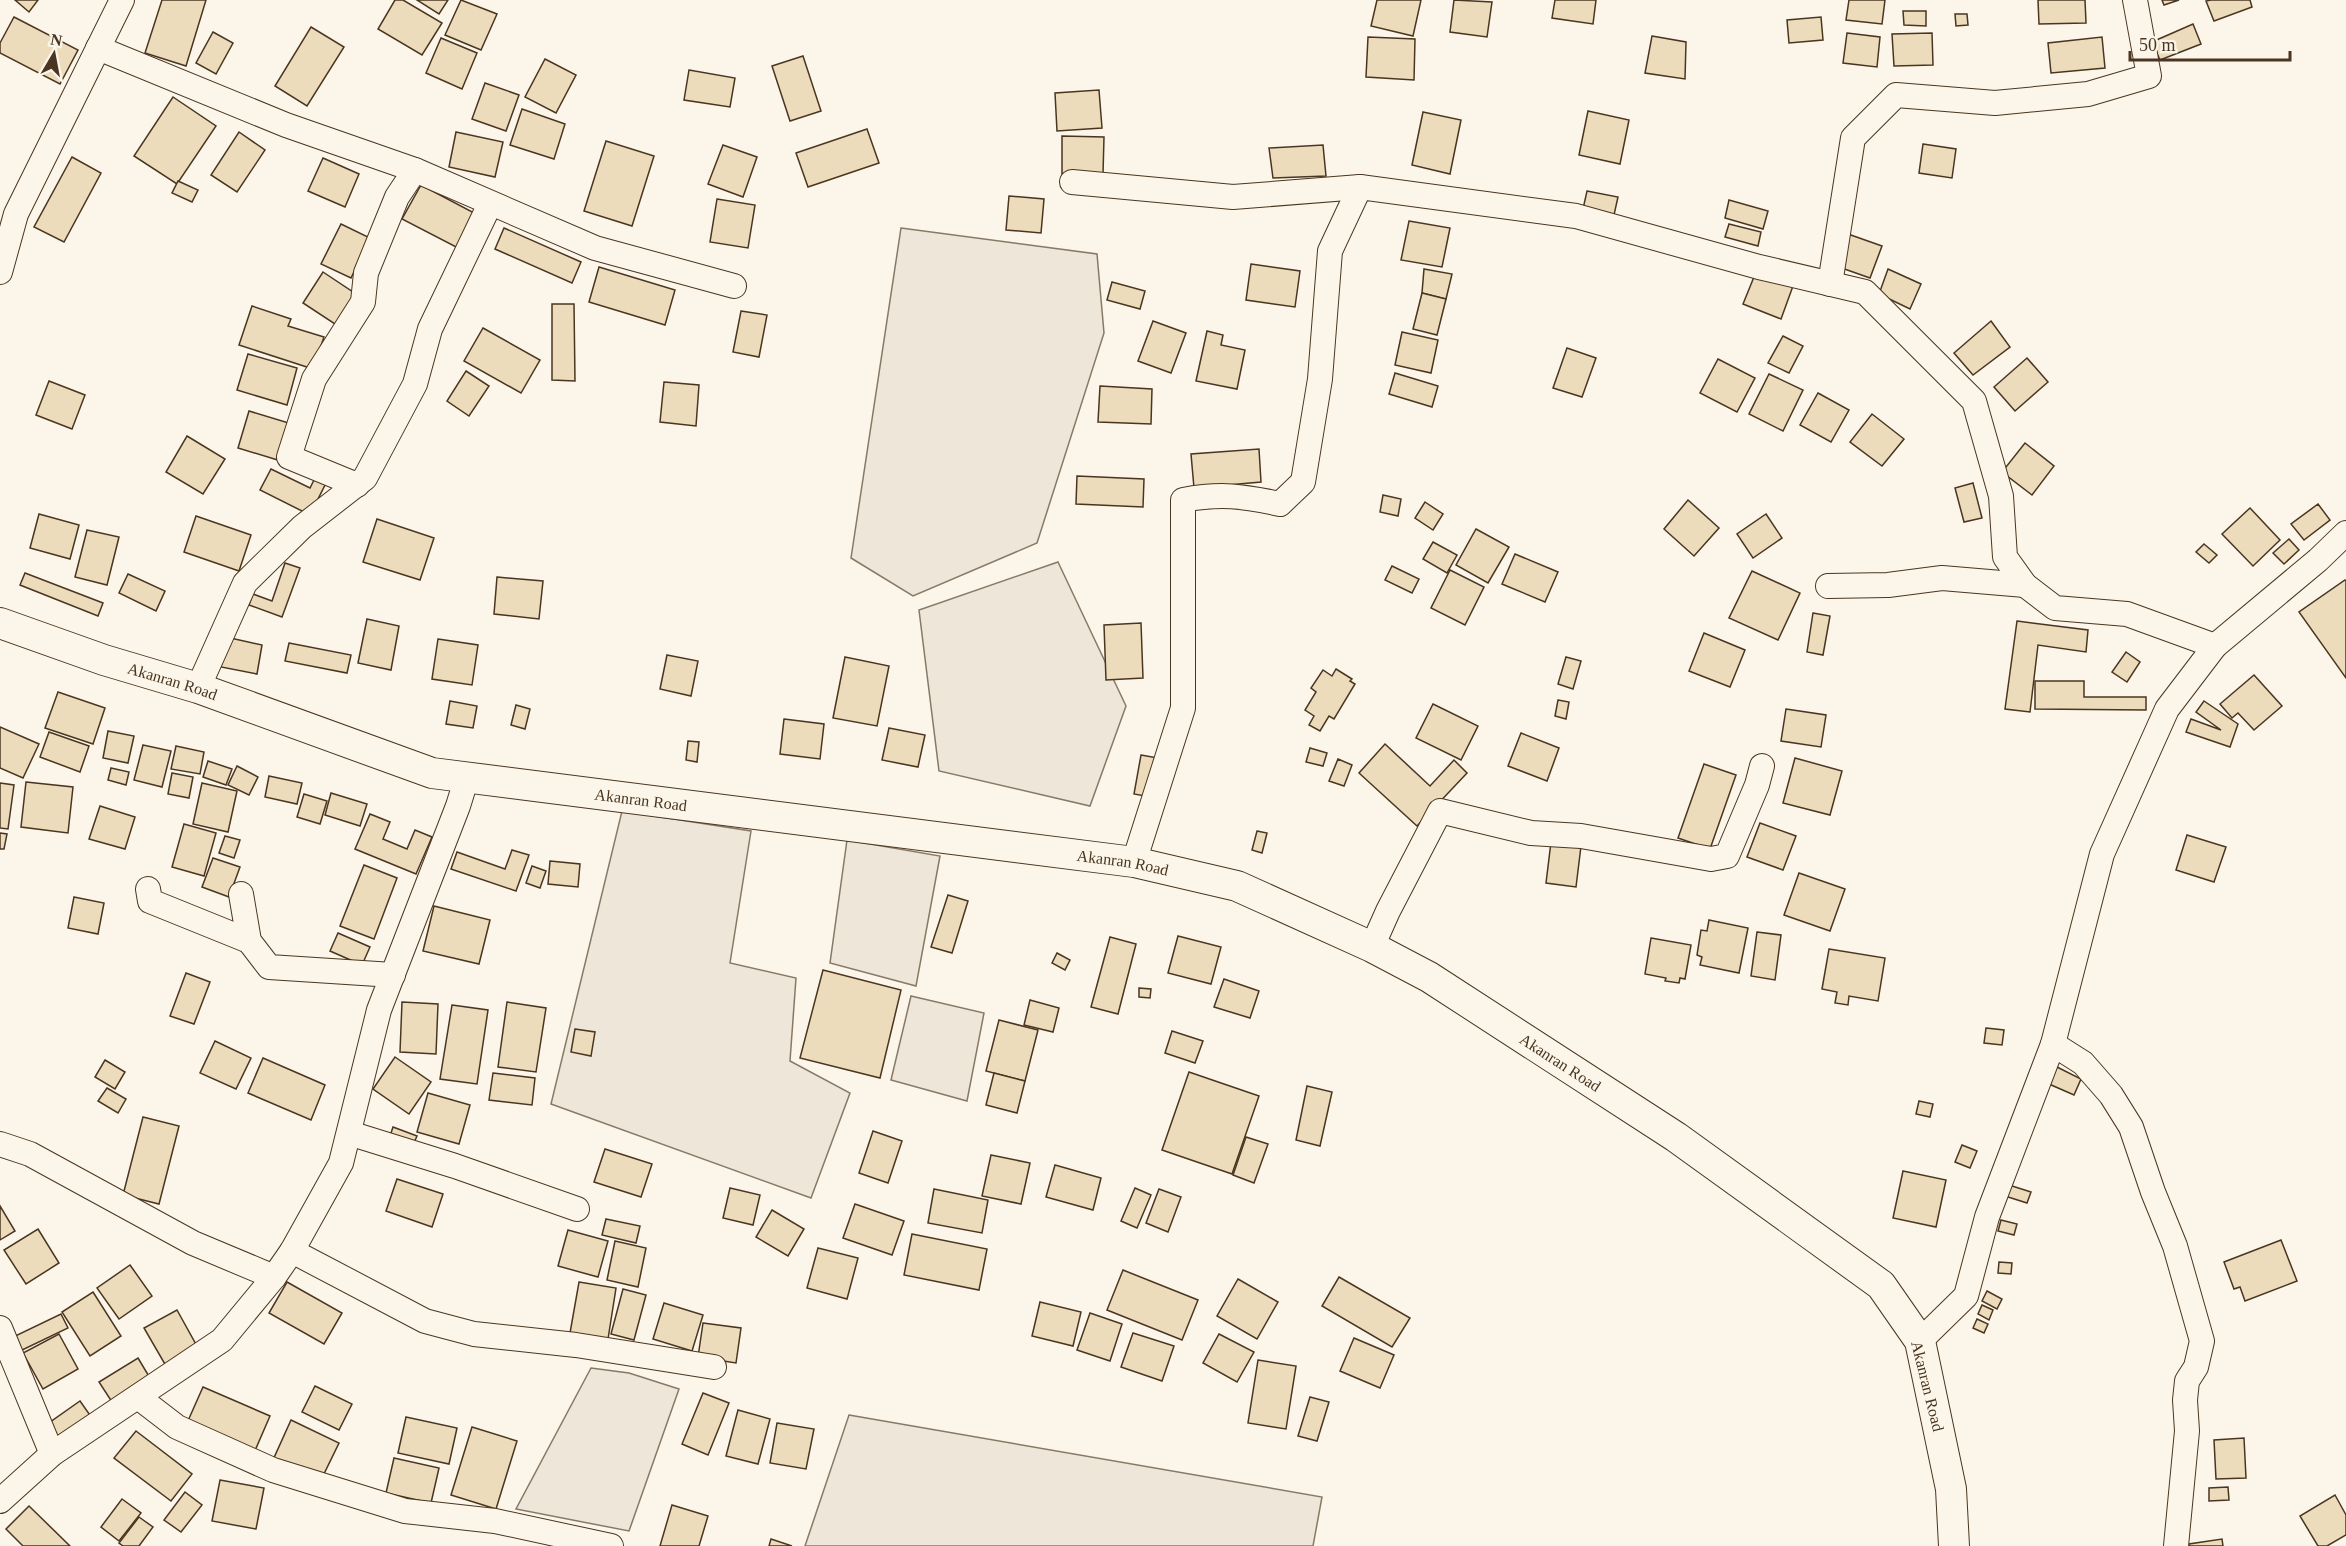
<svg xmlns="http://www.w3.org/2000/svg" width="2346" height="1546" font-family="'Times New Roman',serif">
<rect width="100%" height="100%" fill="#fbf6e9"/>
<g fill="#ede6d9" stroke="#887966" stroke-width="1.5">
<path d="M901 228 1097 254 1104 333 1037 543 913 596 851 558Z"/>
<path d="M1058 562 1126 706 1090 806 939 771 919 610Z"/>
<path d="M622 811 751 831 730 963 796 978 790 1061 850 1093 811 1198 551 1104Z"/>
<path d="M847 840 940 856 916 986 830 963Z"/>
<path d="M911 996 984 1013 967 1101 891 1080Z"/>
<path d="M591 1368 629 1373 679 1389 629 1531 516 1509Z"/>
<path d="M849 1415 1322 1497 1313 1546H805Z"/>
</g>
<g fill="#ecdcbc" stroke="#4a3520" stroke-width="1.5">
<path d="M15 0H38L29 12Z"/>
<path d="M162 0H206L186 66 145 53Z"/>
<path d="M395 0H403L442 23 422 55 378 29Z"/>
<path d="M417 0H448L439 14Z"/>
<path d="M461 0 497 14 481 50 445 35Z"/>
<path d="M1377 0H1421L1413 36 1371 26Z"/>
<path d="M1454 0 1492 2 1487 37 1450 32Z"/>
<path d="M1555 0H1596L1593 24 1552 18Z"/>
<path d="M1849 0H1885L1882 24 1846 20Z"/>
<path d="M2038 0H2085L2086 23 2039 24Z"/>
<path d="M2162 0H2179L2164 5Z"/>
<path d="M2211 0H2250L2252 7 2214 21 2206 1Z"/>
<path d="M1903 11H1926V26L1904 25Z"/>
<path d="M1955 14H1967L1968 25 1956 26Z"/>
<path d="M14 17 78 50 60 84 0 53V43Z"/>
<path d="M1821 17 1823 40 1789 43 1787 20Z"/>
<path d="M2193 24 2201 44 2160 60 2152 42Z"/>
<path d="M311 27 344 47 307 106 275 86Z"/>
<path d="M213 32 233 43 216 74 196 63Z"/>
<path d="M1847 33 1880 37 1877 67 1843 63Z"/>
<path d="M1932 33 1933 65 1894 66 1892 34Z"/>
<path d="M1652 36 1686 42 1685 79 1645 73Z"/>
<path d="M1368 37 1415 39 1414 80 1366 77Z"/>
<path d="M2102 37 2105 68 2051 73 2048 43Z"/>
<path d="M441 38 477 53 462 89 426 73Z"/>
<path d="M803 56 821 111 790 121 772 66Z"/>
<path d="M545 59 576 75 556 113 525 97Z"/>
<path d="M689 70 735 78 730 107 684 100Z"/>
<path d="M485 83 519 95 506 131 472 119Z"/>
<path d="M1099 90 1102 128 1057 131 1055 93Z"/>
<path d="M173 97 216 126 177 184 134 156Z"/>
<path d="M522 109 565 124 554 159 510 145Z"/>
<path d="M1588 111 1629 120 1620 164 1579 155Z"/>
<path d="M1423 112 1461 120 1450 174 1412 165Z"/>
<path d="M867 129 879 163 808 187 796 153Z"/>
<path d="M239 132 265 150 237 192 211 175Z"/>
<path d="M456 132 503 142 495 177 449 167Z"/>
<path d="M1062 136 1104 137 1103 174H1062Z"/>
<path d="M606 141 654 156 632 226 584 211Z"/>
<path d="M1923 144 1956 149 1952 178 1919 173Z"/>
<path d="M723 145 757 157 743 197 708 184Z"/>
<path d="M1323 145 1326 176 1273 178 1269 148Z"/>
<path d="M72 157 101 173 64 242 34 227Z"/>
<path d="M323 158 359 174 345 207 308 191Z"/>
<path d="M178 181 198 190 192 202 172 193Z"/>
<path d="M421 185 478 215 460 249 402 219Z"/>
<path d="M1587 191 1618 197 1614 215 1583 209Z"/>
<path d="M1009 196 1044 199 1041 233 1006 230Z"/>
<path d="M717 199 755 205 748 248 710 242Z"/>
<path d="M1729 200 1768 211 1763 229 1725 218Z"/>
<path d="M1409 221 1450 228 1442 267 1401 260Z"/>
<path d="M341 224 370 238 351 278 321 264Z"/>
<path d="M1729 224 1761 232 1758 246 1725 237Z"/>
<path d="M504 228 581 262 572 283 495 249Z"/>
<path d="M1848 234 1882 246 1870 278 1836 266Z"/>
<path d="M1251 264 1300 271 1295 307 1246 300Z"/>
<path d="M599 267 675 290 665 325 589 302Z"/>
<path d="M1424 269 1452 274 1446 299 1422 293Z"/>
<path d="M1888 269 1921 284 1910 309 1879 294Z"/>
<path d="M323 272 359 296 338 326 303 303Z"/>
<path d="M1756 272 1793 286 1781 319 1743 304Z"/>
<path d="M1112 282 1145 291 1140 309 1107 300Z"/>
<path d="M1422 293 1446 299 1437 335 1413 329Z"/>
<path d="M552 304H574L575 381 552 380Z"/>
<path d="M252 306 291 319 288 326 324 337 313 369 239 345Z"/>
<path d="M741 311 767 315 759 357 733 352Z"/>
<path d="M1153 321 1186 333 1171 373 1138 361Z"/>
<path d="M1991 321 2010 347 1973 375 1954 353Z"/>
<path d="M483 328 540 360 521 393 464 361Z"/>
<path d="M1207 331 1223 335 1221 345 1245 350 1237 389 1196 381Z"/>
<path d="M1402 332 1438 340 1431 373 1395 365Z"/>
<path d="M1783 336 1803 346 1789 373 1768 363Z"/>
<path d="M1567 348 1596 358 1582 397 1553 388Z"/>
<path d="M248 354 297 368 287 405 237 390Z"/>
<path d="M2027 358 2048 382 2015 411 1994 387Z"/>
<path d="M1718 359 1755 378 1737 412 1700 393Z"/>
<path d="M466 371 489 386 469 416 447 401Z"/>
<path d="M1395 373 1438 386 1432 407 1389 394Z"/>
<path d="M1769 374 1803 390 1783 431 1749 414Z"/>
<path d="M49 381 85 395 72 429 36 415Z"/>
<path d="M664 382 699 385 696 426 660 422Z"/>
<path d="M1100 386 1152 389 1151 424 1098 422Z"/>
<path d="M1818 393 1849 410 1831 442 1800 425Z"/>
<path d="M249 411 292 424 281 461 238 448Z"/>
<path d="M1872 414 1904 439 1882 466 1850 442Z"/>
<path d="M187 436 225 459 203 494 166 472Z"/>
<path d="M2025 443 2054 466 2032 495 2002 472Z"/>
<path d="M1259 449 1261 482 1194 488 1191 454Z"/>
<path d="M271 469 310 488 316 476 327 481 310 515 260 490Z"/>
<path d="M1077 476 1144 479 1143 507 1076 504Z"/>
<path d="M1973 483 1982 518 1964 522 1955 488Z"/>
<path d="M1383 495 1401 499 1398 516 1380 512Z"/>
<path d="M1688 500 1719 528 1694 556 1664 529Z"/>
<path d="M1425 502 1443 514 1433 530 1415 518Z"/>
<path d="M2318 504 2330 520 2304 540 2291 524Z"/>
<path d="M2250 508 2280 540 2253 566 2222 534Z"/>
<path d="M39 514 79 525 70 559 30 548Z"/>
<path d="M1766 514 1782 538 1753 558 1737 534Z"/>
<path d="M196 516 251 535 239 571 184 552Z"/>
<path d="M377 519 434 538 420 580 363 562Z"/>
<path d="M1476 529 1509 547 1488 583 1456 565Z"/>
<path d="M87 530 119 537 107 585 75 577Z"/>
<path d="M2289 539 2299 550 2284 564 2273 553Z"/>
<path d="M1433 542 1457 555 1447 573 1423 559Z"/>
<path d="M2204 544 2217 555 2209 563 2196 552Z"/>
<path d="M1515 554 1558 572 1545 602 1502 584Z"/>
<path d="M285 563 300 568 282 617 249 605 253 594 272 601Z"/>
<path d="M1392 566 1419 579 1412 593 1385 580Z"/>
<path d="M1450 570 1484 587 1465 625 1431 608Z"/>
<path d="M1752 571 1800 593 1778 640 1729 618Z"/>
<path d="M25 573 103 603 98 616 20 585Z"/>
<path d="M128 574 165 591 156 611 119 593Z"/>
<path d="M497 577 543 581 539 619 494 614Z"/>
<path d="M2345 580 2346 581V678L2299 612Z"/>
<path d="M1813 613 1830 616 1823 655 1807 652Z"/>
<path d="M367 619 399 626 391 670 358 663Z"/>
<path d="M2017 621 2088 630 2086 652 2038 645 2030 712 2005 709Z"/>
<path d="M1141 623 1143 678 1106 680 1104 625Z"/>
<path d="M1704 633 1745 650 1730 687 1689 671Z"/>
<path d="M226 637 262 645 257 674 221 667Z"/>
<path d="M438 639 478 645 472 685 432 679Z"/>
<path d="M289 643 351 655 347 673 285 661Z"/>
<path d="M2126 652 2140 662 2127 682 2112 672Z"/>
<path d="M667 655 698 661 691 696 660 689Z"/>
<path d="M845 657 889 666 877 726 833 718Z"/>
<path d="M1566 657 1581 661 1573 689 1558 684Z"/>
<path d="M1336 669 1352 679 1350 681 1355 684 1334 719 1329 716 1320 731 1309 725 1314 716 1305 710 1316 692 1311 688 1323 670 1332 676Z"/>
<path d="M2254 675 2282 706 2254 730 2238 713 2232 718 2220 704Z"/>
<path d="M2035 681H2084V697H2146V710L2035 709Z"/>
<path d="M58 692 105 708 93 744 45 728Z"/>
<path d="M1558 700 1569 702 1566 719 1555 716Z"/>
<path d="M450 701 477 706 473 728 446 724Z"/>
<path d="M2204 701 2238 724 2230 747 2186 732 2191 719 2221 730 2196 712Z"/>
<path d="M1433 704 1478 726 1461 760 1416 738Z"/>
<path d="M516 705 530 709 525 729 511 725Z"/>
<path d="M1786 709 1826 715 1821 747 1781 741Z"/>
<path d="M784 719 824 724 820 759 780 754Z"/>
<path d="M0 727 39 744 23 778 0 768Z"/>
<path d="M889 728 925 735 918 767 882 760Z"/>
<path d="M108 731 134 736 128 763 103 758Z"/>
<path d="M49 732 89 746 80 772 40 757Z"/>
<path d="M1521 733 1559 748 1547 781 1508 766Z"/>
<path d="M688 741 699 742 697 762 686 760Z"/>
<path d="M1385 744 1430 786 1454 760 1467 773 1417 826 1359 773Z"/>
<path d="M143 745 171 751 162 787 134 780Z"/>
<path d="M176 746 204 752 200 774 171 769Z"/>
<path d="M1310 748 1327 753 1323 766 1306 762Z"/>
<path d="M1141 755 1158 758 1150 797 1134 794Z"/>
<path d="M1795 758 1842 771 1830 815 1783 803Z"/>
<path d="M1338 759 1352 765 1344 786 1329 781Z"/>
<path d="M208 761 232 769 226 785 203 777Z"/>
<path d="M1704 764 1736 775 1710 849 1678 838Z"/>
<path d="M237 766 258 777 249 795 228 785Z"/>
<path d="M111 768 129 772 126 785 108 780Z"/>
<path d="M172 773 193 777 189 798 168 794Z"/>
<path d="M269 776 302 783 297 804 265 797Z"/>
<path d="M26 782 73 787 68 833 21 827Z"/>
<path d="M0 783 14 785 8 829 0 828Z"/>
<path d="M202 783 237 791 228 832 193 824Z"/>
<path d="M331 793 367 804 360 826 325 815Z"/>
<path d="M304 794 327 801 320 824 297 817Z"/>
<path d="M100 806 135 817 125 849 89 839Z"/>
<path d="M370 814 390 822 383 839 407 849 415 830 432 837 416 874 355 849Z"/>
<path d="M1760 823 1796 836 1783 870 1747 857Z"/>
<path d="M184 824 216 833 204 876 172 867Z"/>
<path d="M1257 831 1267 833 1262 853 1252 850Z"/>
<path d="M0 833 7 834 4 849H0Z"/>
<path d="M2187 835 2226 847 2214 882 2176 870Z"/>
<path d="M225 836 240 840 234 858 219 853Z"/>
<path d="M1551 842 1581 846 1576 887 1546 883Z"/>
<path d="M512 850 529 855 516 891 451 869 457 852 505 869Z"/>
<path d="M213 858 240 867 229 897 202 887Z"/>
<path d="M550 861 580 864 578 887 548 884Z"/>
<path d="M364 865 397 878 374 939 340 926Z"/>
<path d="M532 866 546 871 540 888 526 883Z"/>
<path d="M1799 873 1845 889 1830 931 1784 915Z"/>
<path d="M948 895 968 901 952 953 931 947Z"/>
<path d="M74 897 104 903 98 934 68 928Z"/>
<path d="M434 906 490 920 479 964 423 951Z"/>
<path d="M1709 920 1748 928 1739 973 1700 965 1702 957 1697 955 1701 930 1707 931Z"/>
<path d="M1757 932 1781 935 1775 980 1751 976Z"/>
<path d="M338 933 370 947 362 965 330 951Z"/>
<path d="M1178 936 1221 947 1211 984 1168 973Z"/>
<path d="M1110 937 1136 944 1118 1014 1091 1007Z"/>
<path d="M1651 938 1691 945 1685 979 1680 978 1679 983 1665 981 1666 978 1645 974Z"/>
<path d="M1829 949 1885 958 1878 1001 1849 996 1848 1005 1835 1003 1837 992 1822 989Z"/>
<path d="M1057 953 1070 960 1065 970 1052 963Z"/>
<path d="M823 970 901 990 880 1078 800 1058Z"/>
<path d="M186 973 210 982 194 1024 170 1016Z"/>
<path d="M1224 979 1259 991 1250 1018 1214 1007Z"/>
<path d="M1139 988 1151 989 1150 998 1139 997Z"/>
<path d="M1030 1000 1059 1008 1053 1032 1024 1025Z"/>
<path d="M402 1002 438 1004 436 1054 400 1052Z"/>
<path d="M507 1002 546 1008 536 1072 498 1067Z"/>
<path d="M452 1005 488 1010 477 1084 440 1079Z"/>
<path d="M999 1020 1038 1030 1025 1081 986 1071Z"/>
<path d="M1986 1028 2004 1030 2002 1045 1984 1043Z"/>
<path d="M575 1029 595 1032 591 1056 571 1052Z"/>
<path d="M1172 1031 1203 1041 1195 1063 1165 1053Z"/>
<path d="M215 1041 251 1058 236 1089 200 1073Z"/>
<path d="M395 1057 431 1082 409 1114 373 1089Z"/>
<path d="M263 1058 325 1085 311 1120 248 1093Z"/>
<path d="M105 1060 125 1072 115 1089 95 1077Z"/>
<path d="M2057 1067 2081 1079 2074 1095 2049 1084Z"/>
<path d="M1189 1072 1259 1096 1232 1174 1162 1150Z"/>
<path d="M493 1073 535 1078 532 1105 489 1100Z"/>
<path d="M994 1073 1025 1081 1017 1113 986 1105Z"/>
<path d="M1307 1086 1332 1092 1320 1146 1296 1140Z"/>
<path d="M107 1088 126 1099 118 1113 98 1101Z"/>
<path d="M428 1093 470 1105 459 1144 417 1132Z"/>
<path d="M1919 1101 1933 1104 1930 1117 1916 1114Z"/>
<path d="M143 1117 179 1126 159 1204 123 1195Z"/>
<path d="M393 1127 417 1136 413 1145 390 1136Z"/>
<path d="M873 1131 902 1141 888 1183 859 1173Z"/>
<path d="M1246 1137 1268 1144 1254 1183 1233 1175Z"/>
<path d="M1962 1145 1977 1151 1970 1168 1955 1162Z"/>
<path d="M605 1149 652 1164 641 1197 594 1182Z"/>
<path d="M991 1155 1030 1163 1021 1204 982 1196Z"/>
<path d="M1055 1165 1101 1178 1093 1210 1046 1197Z"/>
<path d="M1903 1171 1946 1180 1936 1227 1893 1218Z"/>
<path d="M397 1179 443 1194 432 1227 386 1211Z"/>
<path d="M2009 1185 2031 1192 2027 1203 2005 1196Z"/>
<path d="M730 1188 760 1195 753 1225 723 1218Z"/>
<path d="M1135 1188 1151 1195 1137 1228 1121 1221Z"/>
<path d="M934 1189 988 1200 982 1233 928 1223Z"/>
<path d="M1159 1189 1181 1197 1168 1232 1146 1223Z"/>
<path d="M855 1204 904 1221 892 1255 843 1238Z"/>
<path d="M0 1206 15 1231 0 1240Z"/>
<path d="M772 1210 804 1229 788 1256 756 1237Z"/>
<path d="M606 1219 640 1226 636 1243 602 1235Z"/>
<path d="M2001 1220 2017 1224 2014 1235 1998 1231Z"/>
<path d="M38 1229 59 1263 26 1284 4 1250Z"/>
<path d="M568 1230 608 1241 598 1277 558 1266Z"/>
<path d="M912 1234 987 1249 979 1290 904 1275Z"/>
<path d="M2281 1240 2297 1281 2245 1301 2240 1287 2234 1289 2224 1262Z"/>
<path d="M615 1241 646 1248 638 1287 607 1280Z"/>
<path d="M818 1248 858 1258 847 1299 807 1288Z"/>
<path d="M1999 1262 2012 1263 2011 1274 1998 1273Z"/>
<path d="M130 1265 152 1296 119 1319 97 1288Z"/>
<path d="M1123 1270 1198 1300 1182 1340 1107 1310Z"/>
<path d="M1339 1277 1410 1318 1392 1347 1322 1306Z"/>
<path d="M1238 1279 1278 1302 1257 1339 1217 1316Z"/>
<path d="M287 1282 342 1313 324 1344 269 1313Z"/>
<path d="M579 1282 616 1288 608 1339 570 1333Z"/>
<path d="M623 1289 646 1295 634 1340 611 1334Z"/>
<path d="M1987 1291 2002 1299 1997 1309 1982 1301Z"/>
<path d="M93 1292 121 1336 90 1356 62 1312Z"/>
<path d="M1040 1302 1081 1312 1073 1346 1032 1336Z"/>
<path d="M664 1303 703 1315 692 1351 653 1339Z"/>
<path d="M1982 1305 1993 1310 1989 1320 1978 1314Z"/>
<path d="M177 1310 198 1348 166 1366 144 1328Z"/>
<path d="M1090 1313 1122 1324 1110 1361 1077 1350Z"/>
<path d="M61 1314 68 1328 18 1352 11 1338Z"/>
<path d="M1977 1319 1988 1324 1984 1333 1973 1328Z"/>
<path d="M703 1323 741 1328 736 1363 698 1357Z"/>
<path d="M1133 1333 1174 1346 1162 1381 1121 1367Z"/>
<path d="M59 1334 78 1369 43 1389 23 1353Z"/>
<path d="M1219 1334 1254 1352 1237 1382 1203 1363Z"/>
<path d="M1354 1338 1394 1355 1380 1388 1340 1371Z"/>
<path d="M138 1358 150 1378 112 1402 99 1382Z"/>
<path d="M1258 1360 1296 1366 1286 1429 1248 1423Z"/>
<path d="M315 1386 352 1404 339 1430 302 1412Z"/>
<path d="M203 1387 270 1416 254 1453 187 1423Z"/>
<path d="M703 1393 729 1403 708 1455 682 1444Z"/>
<path d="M1310 1397 1329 1402 1317 1441 1298 1436Z"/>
<path d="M80 1401 92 1418 59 1442 46 1425Z"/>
<path d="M738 1410 770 1419 758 1464 726 1456Z"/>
<path d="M406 1417 457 1428 449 1464 398 1453Z"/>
<path d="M291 1420 339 1443 320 1482 273 1460Z"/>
<path d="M777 1423 814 1429 806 1469 770 1463Z"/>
<path d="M472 1427 517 1441 496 1509 451 1495Z"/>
<path d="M136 1431 192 1474 171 1501 114 1458Z"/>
<path d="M2244 1438 2246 1478 2216 1479 2214 1440Z"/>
<path d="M394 1458 439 1468 431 1503 386 1493Z"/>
<path d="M220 1480 264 1488 256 1529 212 1521Z"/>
<path d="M2228 1487 2229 1500 2209 1501V1488Z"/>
<path d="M185 1492 202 1505 181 1532 164 1520Z"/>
<path d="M2335 1495 2346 1515V1535L2327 1546H2318L2300 1516Z"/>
<path d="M122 1499 141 1513 119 1541 101 1527Z"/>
<path d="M672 1505 708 1516 699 1546H660Z"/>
<path d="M29 1506 70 1546H23L6 1529Z"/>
<path d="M139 1517 153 1527 139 1546H123L119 1543Z"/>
<path d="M771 1539 792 1546H769Z"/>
<path d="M2222 1539 2223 1546H2189V1544Z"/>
</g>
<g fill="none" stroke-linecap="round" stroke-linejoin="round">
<defs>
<g id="minor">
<path d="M98 48 286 125 415 170 595 248 734 286"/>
<path d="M1072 182 1233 197 1360 187"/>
<path d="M0 272 16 214 122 0"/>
<path d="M1830 284 1853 138 1896 95 1995 103 2088 94 2149 76 2135 0"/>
<path d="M357 485 289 457 314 379 363 302 366 273 397 197 415 170"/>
<path d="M1828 586 1888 585 1942 578 2025 585"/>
<path d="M198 688 245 583 302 527 365 478 415 384 430 329 490 204"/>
<path d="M1134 862 1183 708V500C1221 493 1242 496 1280 504L1303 482 1320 379 1330 251 1360 187 1576 216 1759 267 1865 292 1974 401 2001 496 2005 557 2025 585 2055 608 2127 614 2215 646"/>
<path d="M148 889 150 901 249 941"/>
<path d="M241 894 249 941 269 967 393 975"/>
<path d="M1372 947 1388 911 1440 811 1531 833 1581 836 1711 859 1727 856 1757 785 1762 766"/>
<path d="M2053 1044 2083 1063 2111 1095 2131 1127 2153 1192 2175 1246 2202 1341 2196 1367 2187 1381 2185 1400 2187 1431 2176 1546"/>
<path d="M349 1133 455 1166 577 1209"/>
<path d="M0 1144 30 1154 193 1243 274 1277"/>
<path d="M292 1251 425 1321 474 1334 576 1345 714 1367"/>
<path d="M0 1328 52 1454"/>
<path d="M1920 1341 1966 1296 1987 1217 2053 1044 2102 854 2167 709 2215 646 2318 560 2346 533"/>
<path d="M138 1397 177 1427 273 1470 405 1511 495 1521 611 1546"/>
<path d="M0 1501 52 1454 222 1340 274 1277 292 1251 341 1163 379 1010 458 806 467 777"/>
</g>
<g id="major">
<path id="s1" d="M0 623 104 660 198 688 432 773 1134 862 1237 886 1372 947 1429 977 1676 1137 1881 1285 1920 1341 1951 1489 1954 1546"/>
</g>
</defs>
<use href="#minor" stroke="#4a3520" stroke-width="26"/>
<use href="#major" stroke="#4a3520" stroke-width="32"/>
<use href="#minor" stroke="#fbf6e9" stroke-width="24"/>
<use href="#major" stroke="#fbf6e9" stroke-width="30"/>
</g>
<g text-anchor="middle" stroke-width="4.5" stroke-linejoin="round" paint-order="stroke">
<g font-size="16" fill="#4a3520" stroke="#fbf6e9">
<text dy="6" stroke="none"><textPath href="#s1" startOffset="182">Akanran Road</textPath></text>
<text dy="6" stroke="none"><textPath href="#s1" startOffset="668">Akanran Road</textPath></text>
<text dy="6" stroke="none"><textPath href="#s1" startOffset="1154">Akanran Road</textPath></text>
<text dy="6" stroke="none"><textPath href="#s1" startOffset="1640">Akanran Road</textPath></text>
<text transform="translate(1928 1386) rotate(76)" y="6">Akanran Road</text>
</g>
</g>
<g transform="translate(54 54) rotate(10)" stroke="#fbf6e9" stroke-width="4.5" paint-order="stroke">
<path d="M0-4.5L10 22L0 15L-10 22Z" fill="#4a3520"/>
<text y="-9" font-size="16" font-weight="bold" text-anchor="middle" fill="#4a3520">N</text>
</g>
<path d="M2130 51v9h160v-9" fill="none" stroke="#4a3520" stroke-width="3"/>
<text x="2139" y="51" font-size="18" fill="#4a3520" stroke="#fbf6e9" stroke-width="4.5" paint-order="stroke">50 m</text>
</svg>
